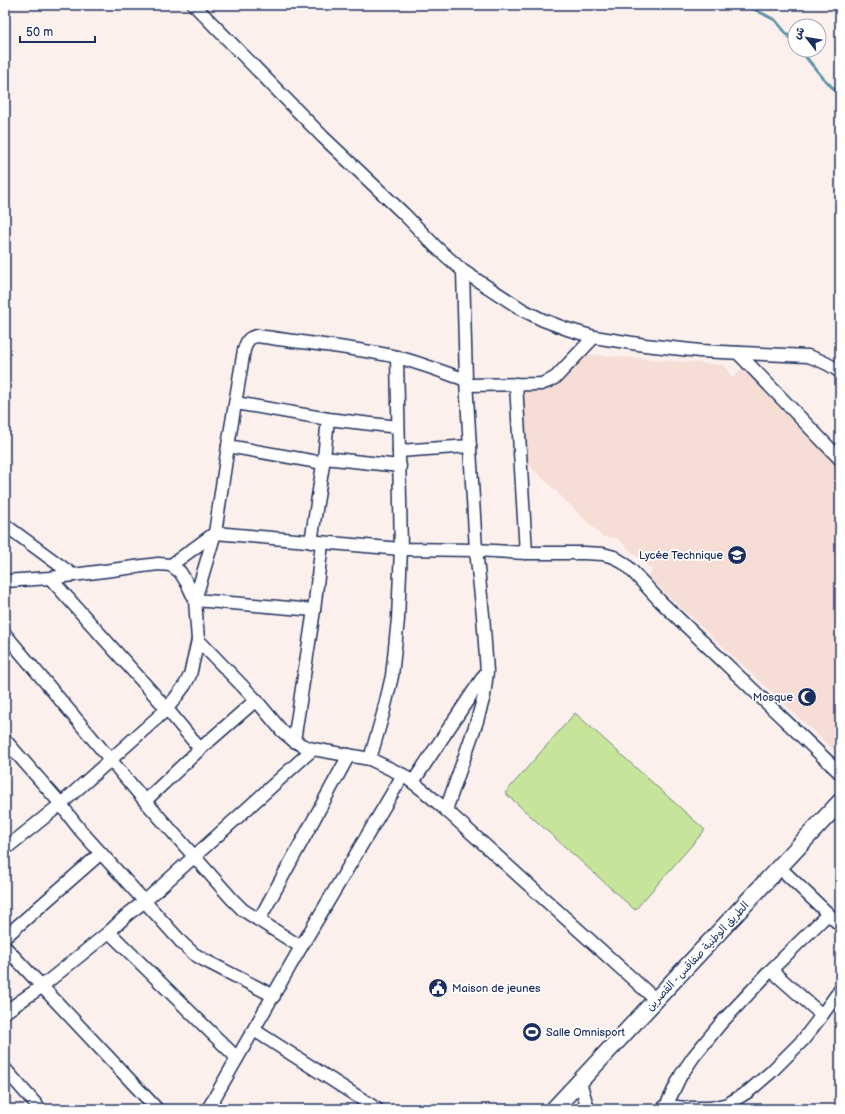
<svg xmlns="http://www.w3.org/2000/svg" width="845" height="1114" font-family="'Balsamiq Sans','Playpen Sans Arabic',sans-serif">
<rect width="100%" height="100%" fill="#fbf0ec"/>
<filter id="ink" filterUnits="userSpaceOnUse"><feTurbulence type="fractalNoise" baseFrequency=".025" numOctaves="2"/><feDisplacementMap in="SourceGraphic" scale="8" xChannelSelector="R" yChannelSelector="G"/><feConvolveMatrix kernelMatrix="1 2 1 2 8 2 1 2 1" color-interpolation-filters="sRGB"/></filter>
<g filter="url(#ink)">
<path fill="#f6ddd6" d="M583 354 723 365 733 378 744 366 840 466V754L839 755 647 576 653 571 617 538 603 537 527 463 522 396 529 389 553 387Z"/>
<path fill="#c7e49b" stroke="#718a7c" d="M575 713 705 830 635 910 505 793Z"/>
<g fill="none" stroke-linecap="round" stroke-linejoin="round">
<g stroke="#5891a7" stroke-width="3">
<path d="M746 5 775 20 795 44"/>
<path d="M800 50 823 78 840 95"/>
</g>
<defs>
<g id="minor">
<path d="M194 5 323 137 404 214 436 247 463 271 523 310 543 320 567 329 594 337 645 345 700 351 808 356C820 360 830 364 840 372"/>
<path d="M738 353 840 459"/>
<path d="M516 384 526 553"/>
<path d="M467 385 541 384 549 381 556 377 594 337"/>
<path d="M236 403 328 419 398 427"/>
<path d="M228 446 323 463"/>
<path d="M399 451 470 446"/>
<path d="M324 458 400 466"/>
<path d="M5 525 73 575"/>
<path d="M311 542 324 458 328 419"/>
<path d="M171 565 215 533 401 549 476 550 526 553H584L603 554 614 557 625 564 634 573 660 601 840 773"/>
<path d="M50 578 167 709 200 749"/>
<path d="M5 581 50 578 158 564 171 565 180 572 187 583 195 600 198 640 256 700 282 731 294 741 304 746 313 749 370 759 403 775 424 791 446 810 656 1000"/>
<path d="M314 610 195 600 215 533 228 446 244 350C247 341 248 337 258 336 303 343 352 347 397 357 420 363 443 372 466 380"/>
<path d="M5 634 145 801 232 899 243 910 301 947"/>
<path d="M5 740 61 804 70 817 81 831 183 944 194 954 204 960 274 996"/>
<path d="M294 741 314 610 322 543"/>
<path d="M370 759 383 714 392 676 398 619 401 549 397 357"/>
<path d="M413 782 485 674"/>
<path d="M145 801 200 749 256 700"/>
<path d="M446 810 477 721 484 696 487 672 483 615 476 550 466 380 463 271"/>
<path d="M5 849 61 804 167 709 185 685 190 675 198 640"/>
<path d="M779 867 840 925"/>
<path d="M259 920 349 755"/>
<path d="M109 932 237 1058"/>
<path d="M5 937 101 853"/>
<path d="M5 947 157 1109"/>
<path d="M771 970 822 1015"/>
<path d="M5 1012 41 987 109 932 128 914 145 901 313 749"/>
<path d="M254 1030 377 1109"/>
<path d="M5 1069 40 1109"/>
<path d="M580 1082 588 1109"/>
<path d="M666 1106 681 1075 694 1056 721 1023 771 970 828 914"/>
<path d="M208 1109 301 947 403 775"/>
<path d="M662 1109 666 1106 687 1108H710L728 1104 749 1091 771 1072 803 1040 822 1015 840 990"/>
</g>
<path id="major" d="M554 1109 840 802"/>
</defs>
<use href="#minor" stroke="#1b2f5e" stroke-width="15"/>
<use href="#major" stroke="#1b2f5e" stroke-width="19"/>
<use href="#minor" stroke="#fff" stroke-width="12"/>
<use href="#major" stroke="#fff" stroke-width="16"/>
</g>
</g>
<defs>
<symbol id="school-disc" viewBox="-11 -11 22 22"><circle r="9.5" fill="#1b2f5e" stroke="#fff"/><path d="M0-5L7-2L0 1L-7-2ZM-4 1L0 2.5L4 1V4Q0 6-4 4Z" fill="#fff"/></symbol>
<symbol id="mosque-disc" viewBox="-11 -11 22 22"><circle r="9.5" fill="#1b2f5e" stroke="#fff"/><path d="M3.5-4.9A6 6 0 1 0 3.5 4.9A5 5 0 1 1 3.5-4.9Z" fill="#fff"/></symbol>
<symbol id="civic-disc" viewBox="-11 -11 22 22"><circle r="9.5" fill="#1b2f5e" stroke="#fff"/><path d="M-.6-6.5H3V-4.5H.6V-3L4-1V1h2V6H-6V1h2V-1L-.6-3ZM-1.2 2.5V6h2.4V2.5Z" fill="#fff"/></symbol>
<symbol id="stadium-disc" viewBox="-11 -11 22 22"><circle r="9.5" fill="#1b2f5e" stroke="#fff"/><path d="M0-5a6.5 5 0 1 0 0 10a6.5 5 0 1 0 0-10ZM-3.5-1.8h7v3.6h-7Z" fill="#fff"/></symbol>
</defs>
<g fill-rule="evenodd">
<use href="#school-disc" x="726" y="544" width="22" height="22"/>
<use href="#mosque-disc" x="796" y="686" width="22" height="22"/>
<use href="#civic-disc" x="427" y="977" width="22" height="22"/>
<use href="#stadium-disc" x="521" y="1021" width="22" height="22"/>
</g>
<g text-anchor="middle" stroke-width="3.5" stroke-linejoin="round" paint-order="stroke">
<g font-size="11" fill="#1b2f5e" stroke="#fff" text-anchor="end">
<text x="723" y="559">Lycée Technique</text>
<text x="793" y="701">Mosque</text>
<text x="452" y="992" text-anchor="start">Maison de jeunes</text>
<text x="546" y="1036" text-anchor="start">Salle Omnisport</text>
</g>
<g font-size="11" fill="#1b2f5e" stroke="#fff">
<text transform="translate(697 956) rotate(-47)" y="4">الطريق الوطنية صفاقس - القصرين</text>
</g>
</g>
<rect width="845" height="1114" fill="none" stroke="#fff" stroke-width="20"/>
<rect x="10" y="10" width="825" height="1094" fill="none" stroke="#1b2f5e" stroke-width="1.5" filter="url(#ink)"/>
<g transform="translate(807 38) rotate(301)"><circle r="19" fill="#ffffff" stroke="#a4acbf"/>
<path d="M0-3L7 15L0 10L-7 15Z" fill="#1b2f5e"/>
<text y="-6" font-size="11" font-weight="bold" text-anchor="middle" fill="#1b2f5e">ش</text>
</g>
<path d="M20 36v6h75v-6" fill="none" stroke="#1b2f5e" stroke-width="2"/>
<text x="26" y="36" font-size="12" fill="#1b2f5e" stroke="#ffffff" stroke-width="3" paint-order="stroke">50 m</text>
</svg>
